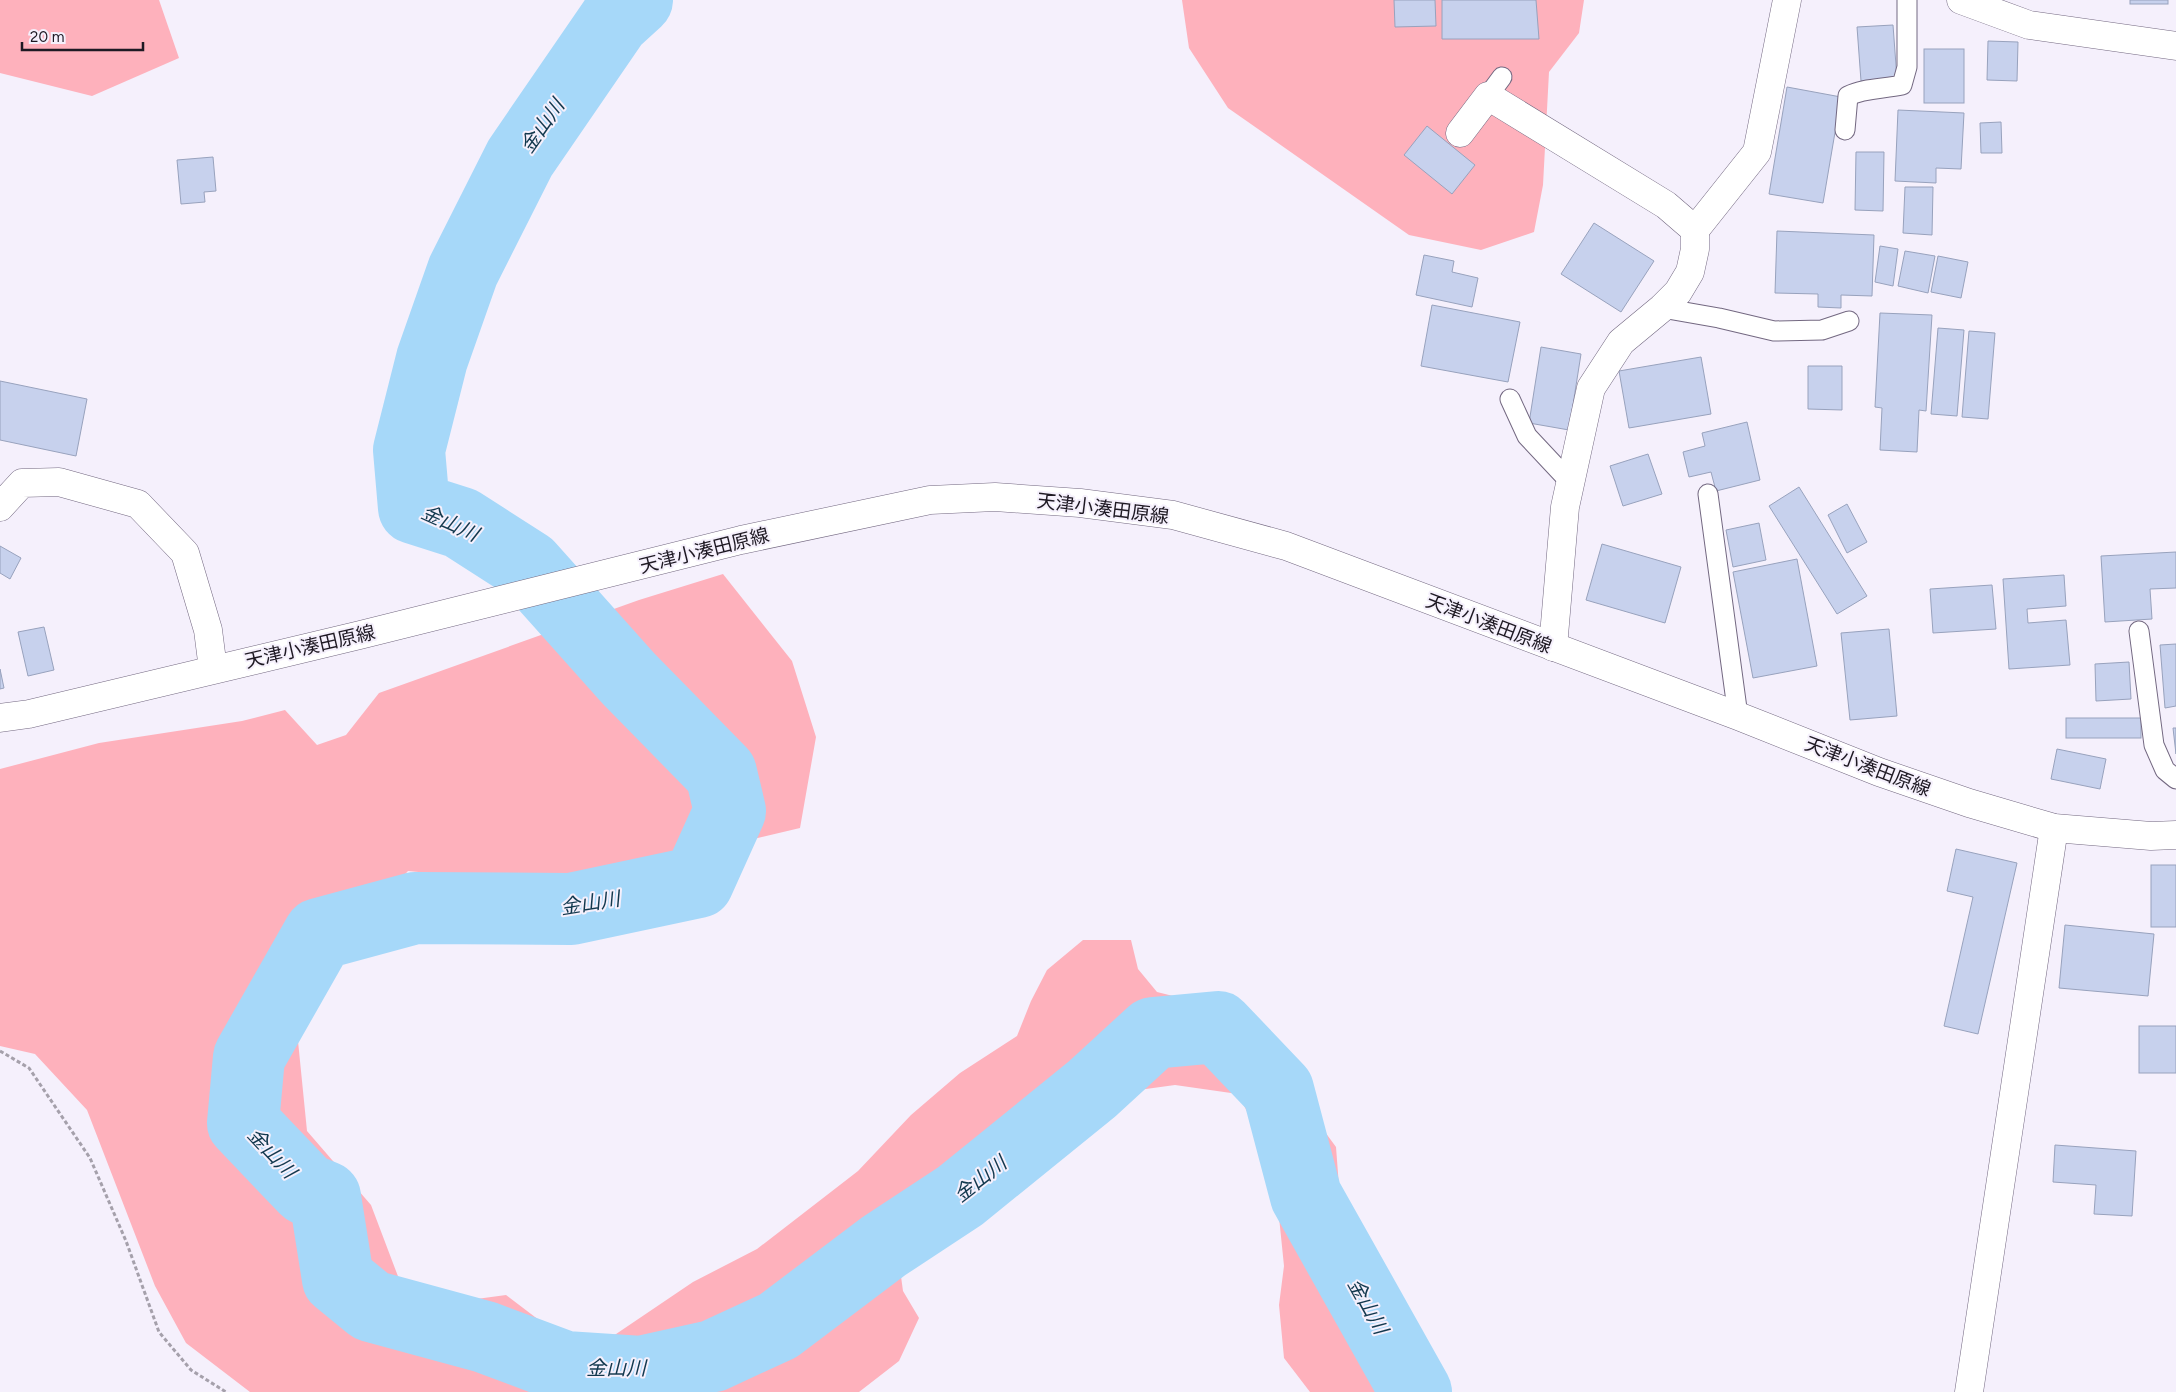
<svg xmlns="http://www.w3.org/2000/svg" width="2176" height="1392" font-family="Figtree,'Noto Sans JP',sans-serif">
<rect width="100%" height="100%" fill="#f5f0fc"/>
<g fill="#feb1bc">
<path d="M0 0H159L179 58 92 96 0 73Z"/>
<path d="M1182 0H1584L1579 33 1549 72 1543 185 1534 232 1481 250 1409 235 1228 108 1189 48Z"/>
<path d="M723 574 792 661 816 737 800 828 708 850 657 877 481 878 408 871 319 967 295 1011 307 1131 371 1205 410 1308 506 1295 585 1355 693 1282 757 1249 858 1171 911 1115 960 1073 1017 1036 1031 1001 1047 970 1083 940H1131L1138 969 1157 992 1193 1001 1244 1020 1272 1051 1303 1102 1336 1147 1342 1226 1377 1272 1421 1359 1439 1392H1310L1284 1358 1279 1305 1284 1266 1279 1217 1257 1131 1238 1094 1175 1085 1124 1092 1070 1124 989 1202 957 1230 900 1269 903 1291 919 1318 899 1361 859 1392H250L186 1343 155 1286 87 1110 35 1054 0 1046V769L99 743 242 721 285 710 317 745 346 735 379 693 639 600Z"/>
</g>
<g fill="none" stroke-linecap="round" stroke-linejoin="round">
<path stroke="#a6d8f9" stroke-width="72" d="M637 0 614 21 520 158 463 271 432 359 409 450 414 508 461 523 528 566 628 678 721 773 730 811 698 882 571 909 415 908 319 934 249 1057 243 1123 306 1189 325 1197 338 1279 371 1306 485 1337 565 1367 641 1372 713 1356 778 1326 884 1246 960 1196 1092 1089 1153 1033 1218 1027 1278 1090 1306 1196 1416 1392"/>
</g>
<g fill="#c7d1ed" stroke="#98a2bd">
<path d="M1394 0H1435L1436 26 1395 27Z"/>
<path d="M1442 0H1536L1539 39H1442Z"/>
<rect x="2130" y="0" width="38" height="4"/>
<path d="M1893 25 1897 79 1861 81 1857 27Z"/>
<path d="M1988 41 2018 42 2017 81 1987 80Z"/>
<rect x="1924" y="49" width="40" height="54"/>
<path d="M1787 87 1841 97 1823 203 1769 194Z"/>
<path d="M1898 110 1964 113 1961 169 1936 168V183L1895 181Z"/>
<path d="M2001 122 2002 153H1981L1980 123Z"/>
<path d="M1427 126 1475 165 1452 194 1404 155Z"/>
<path d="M1856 152H1884L1883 211 1855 210Z"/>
<path d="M213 157 216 191 204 192 205 202 181 204 177 160Z"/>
<path d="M1905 187H1933L1932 235 1903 233Z"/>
<path d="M1594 223 1654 261 1621 312 1561 274Z"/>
<path d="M1777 231 1874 235 1872 296 1841 295V308L1818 307V294L1775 293Z"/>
<path d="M1880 246 1898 249 1893 286 1875 282Z"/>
<path d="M1905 251 1935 256 1928 293 1898 286Z"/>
<path d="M1424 255 1454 261 1452 272 1478 278 1472 307 1416 295Z"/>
<path d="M1938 256 1968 262 1961 298 1931 292Z"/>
<path d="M1432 305 1520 322 1508 382 1421 366Z"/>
<path d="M1880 313 1932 315 1926 411 1919 410 1917 452 1880 450 1882 408 1875 407Z"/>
<path d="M1938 328 1964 330 1957 416 1931 414Z"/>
<path d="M1969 331 1995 333 1988 419 1962 417Z"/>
<path d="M1541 347 1581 354 1569 430 1529 423Z"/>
<path d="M1701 357 1711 414 1629 428 1619 371Z"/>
<path d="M1808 366H1842V410L1808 409Z"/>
<path d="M0 381 87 399 76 456 0 440Z"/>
<path d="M1747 422 1760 480 1716 491 1711 472 1689 477 1683 452 1705 446 1702 433Z"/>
<path d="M1648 454 1662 494 1623 506 1610 466Z"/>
<path d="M1799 487 1867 596 1837 614 1769 506Z"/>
<path d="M1847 504 1867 542 1847 553 1828 515Z"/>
<path d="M1759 523 1766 560 1733 567 1726 530Z"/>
<path d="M1602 544 1681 567 1665 623 1586 600Z"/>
<path d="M0 546 21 558 10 579 0 573Z"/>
<path d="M2176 552V588L2150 589 2152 619 2105 622 2101 556Z"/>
<path d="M1797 559 1817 666 1753 678 1733 572Z"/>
<path d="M2064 575 2066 606 2027 609 2028 623 2066 620 2070 665 2009 669 2003 579Z"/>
<path d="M1992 585 1996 629 1933 633 1930 589Z"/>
<path d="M44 627 54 670 28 676 18 632Z"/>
<path d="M1889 629 1897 716 1850 720 1841 633Z"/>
<path d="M2176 644V706L2165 708 2160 645Z"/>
<path d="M2129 662 2131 699 2096 701 2095 664Z"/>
<path d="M0 669 4 688 0 689Z"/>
<rect x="2066" y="718" width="75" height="20"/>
<path d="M2173 728H2176V754Z"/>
<path d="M2057 749 2106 759 2100 789 2051 779Z"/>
<path d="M1956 849 2017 863 1978 1034 1944 1026 1973 897 1947 891Z"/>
<rect x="2151" y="865" width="25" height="62"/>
<path d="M2065 925 2154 934 2148 996 2059 988Z"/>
<rect x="2139" y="1026" width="37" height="47"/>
<path d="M2055 1145 2136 1151 2132 1216 2094 1214 2096 1185 2053 1182Z"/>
</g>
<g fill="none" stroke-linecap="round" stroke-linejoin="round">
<defs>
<g id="service">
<path d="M1488 96 1502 77"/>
<path d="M1845 130 1848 96C1864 88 1884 89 1902 85L1907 67V0"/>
<path d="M1662 308 1719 318 1774 331 1822 330 1849 321"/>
<path d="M1510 399 1527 436 1571 483"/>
<path d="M1708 494 1738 716"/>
<path d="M2139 631 2154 745 2165 770 2176 779"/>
</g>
<g id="minor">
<path d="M1961 0 2029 25 2176 46"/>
<path d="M1460 133 1488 96 1666 205 1695 230V249L1690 272 1678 292 1662 308 1621 342 1591 388 1565 507 1553 647"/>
<path d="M1695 230 1757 152 1787 0"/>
<path d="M0 507 22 483 59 482 138 504 185 553 208 630 213 669"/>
<path d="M1969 1392 2054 828"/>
</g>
<path id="secondary" d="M0 718 29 714 360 635 741 540 930 500 995 497 1080 503 1173 515 1286 546 1738 716 1879 772 1969 803 2054 828 2151 836 2176 835"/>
</defs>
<use href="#service" stroke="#736881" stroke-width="21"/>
<use href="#minor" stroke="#736881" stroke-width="29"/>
<use href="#secondary" stroke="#736881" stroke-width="29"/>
<path stroke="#a5a0ab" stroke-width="3" stroke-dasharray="4 2.5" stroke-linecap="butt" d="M0 1051 29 1068 90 1158 126 1241 159 1332 191 1370 226 1392"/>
<use href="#service" stroke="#fff" stroke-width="19"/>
<use href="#minor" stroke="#fff" stroke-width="28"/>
<use href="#secondary" stroke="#fff" stroke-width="28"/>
</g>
<g text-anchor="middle" stroke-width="4" stroke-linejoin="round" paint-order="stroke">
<g font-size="19" fill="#1e1923" stroke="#f5f0fc">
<text transform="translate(1103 508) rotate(7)" y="7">天津小湊田原線</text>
<text transform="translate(704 550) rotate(-14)" y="7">天津小湊田原線</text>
<text transform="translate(1489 623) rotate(21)" y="7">天津小湊田原線</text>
<text transform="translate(310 646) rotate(-13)" y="7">天津小湊田原線</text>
<text transform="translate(1868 766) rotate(21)" y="7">天津小湊田原線</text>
</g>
<g font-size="20" font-style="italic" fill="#12384e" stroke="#f5f0fc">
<text transform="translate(542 126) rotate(-55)" y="7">金山川</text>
<text transform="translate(450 523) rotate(24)" y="7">金山川</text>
<text transform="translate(590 903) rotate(-9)" y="7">金山川</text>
<text transform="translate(272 1153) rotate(47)" y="7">金山川</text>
<text transform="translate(980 1179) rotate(-38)" y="7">金山川</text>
<text transform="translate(1368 1306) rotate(61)" y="7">金山川</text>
<text x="616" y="1375">金山川</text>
</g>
</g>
<path d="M22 42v8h121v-8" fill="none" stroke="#1e1923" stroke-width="2.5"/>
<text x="30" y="42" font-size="15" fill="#1e1923" stroke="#f5f0fc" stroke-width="4" paint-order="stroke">20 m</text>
</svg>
